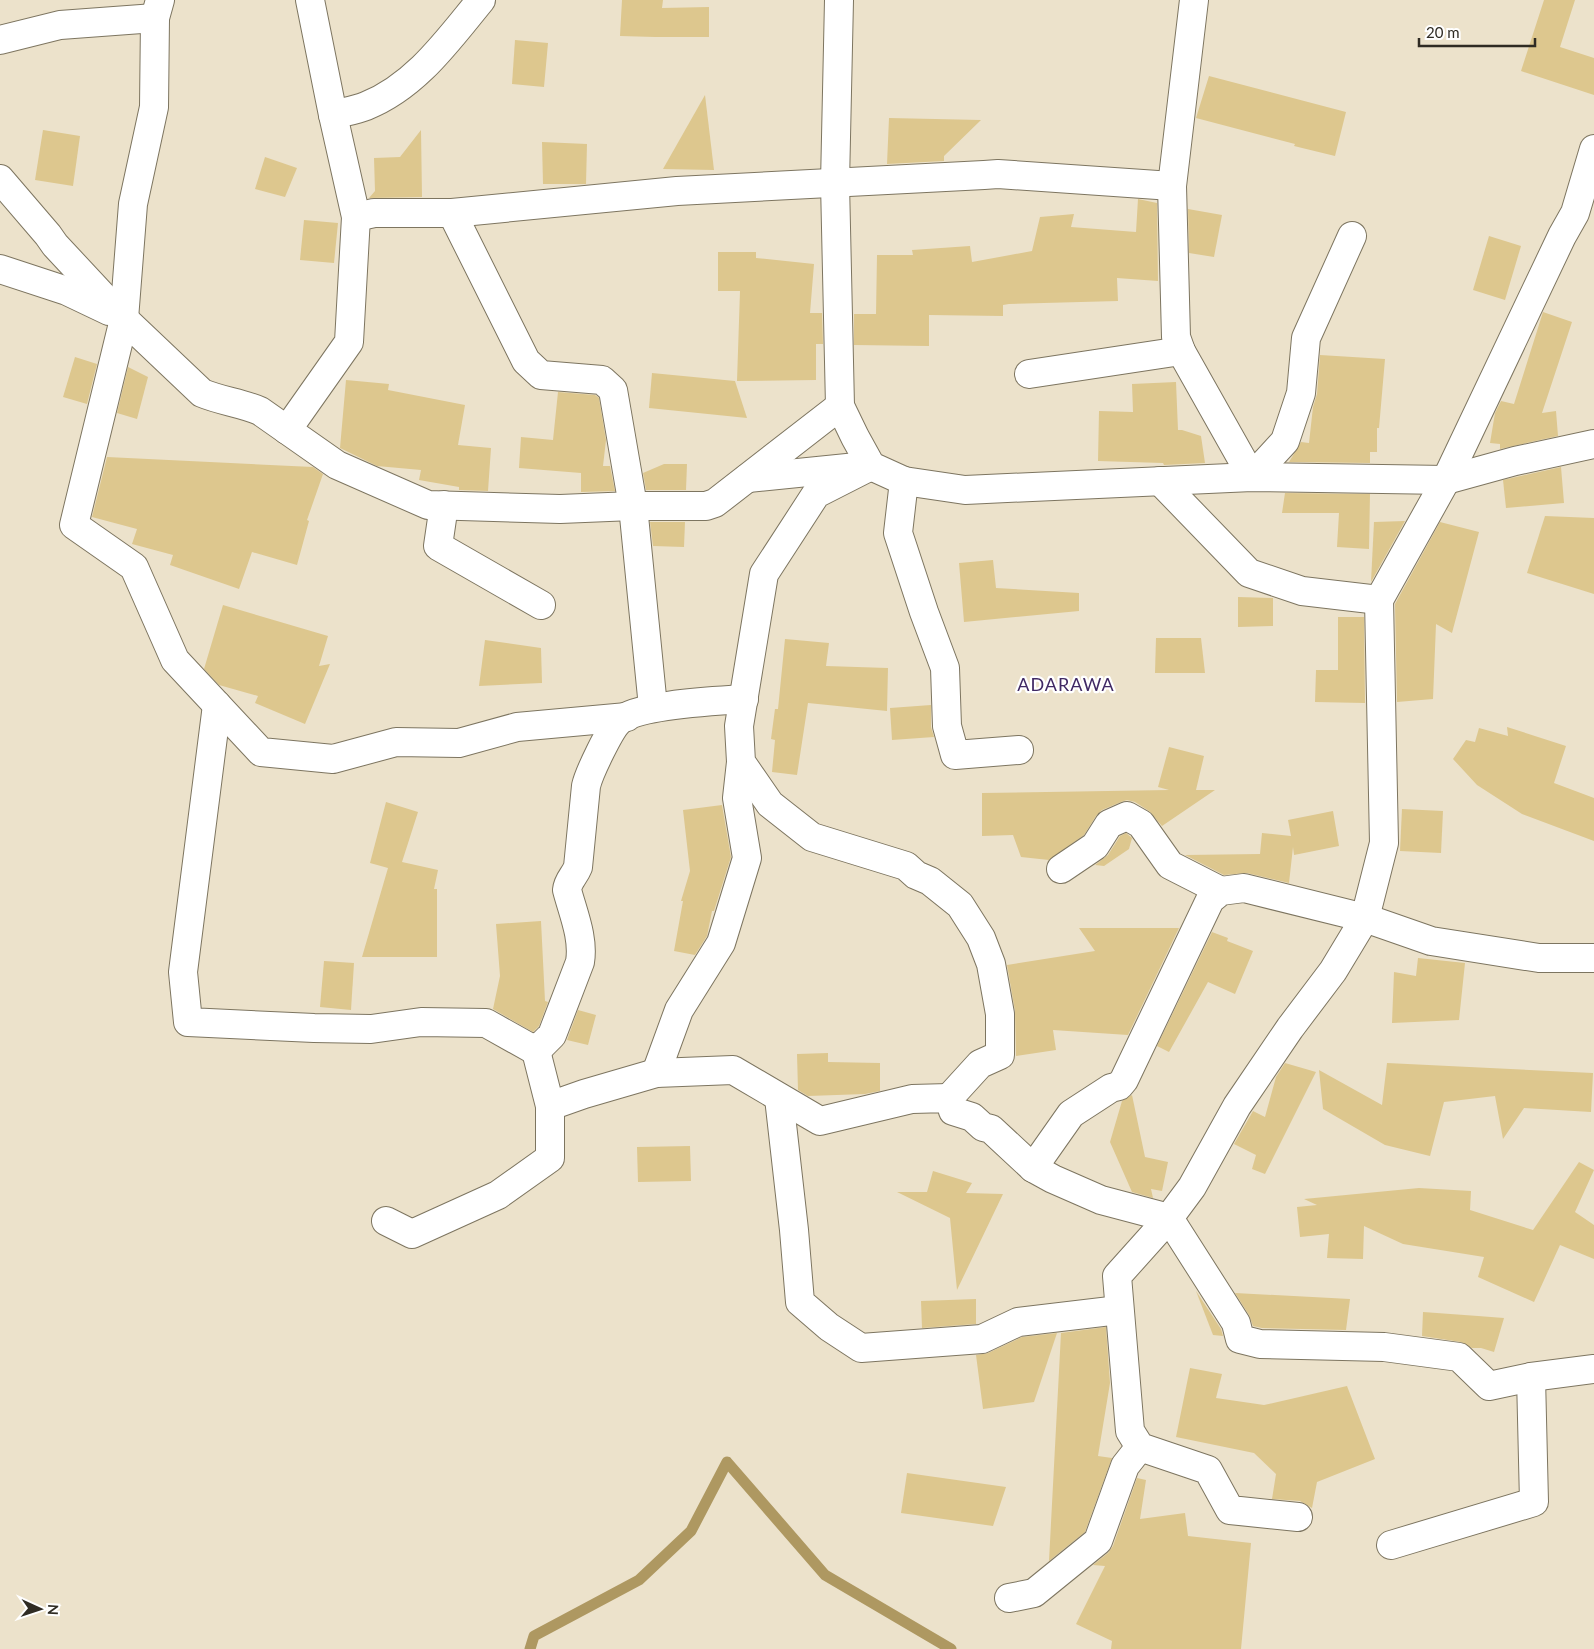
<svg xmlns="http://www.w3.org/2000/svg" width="1594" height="1649" font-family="Lato,sans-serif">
<rect width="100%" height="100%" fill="#ece2cb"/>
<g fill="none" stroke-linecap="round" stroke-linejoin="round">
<path stroke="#ae9861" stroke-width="11" d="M530 1649 534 1636 639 1580 691 1531 727 1462 825 1575 951 1649"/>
</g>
<g fill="#ddc78e">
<path d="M622 0H663L662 8 709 7V37H655L620 36Z"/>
<path d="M1544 0H1575L1560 47 1594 58V95L1521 71Z"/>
<path d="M515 40 548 43 544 87 512 84Z"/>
<path d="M1209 76 1346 112 1335 156 1294 146 1295 144 1196 118Z"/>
<path d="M705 95 714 170 663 169Z"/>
<path d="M889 118 981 120 944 156V161L887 164Z"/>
<path d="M43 130 80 136 73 186 35 180Z"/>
<path d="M421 130 422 197 369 198 375 191 374 158 400 157Z"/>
<path d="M542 142 587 144 586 184H543Z"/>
<path d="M265 157 297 168 285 197 255 189Z"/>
<path d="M1138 199 1157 203 1158 281 1117 278 1118 301 1009 304 1003 305V316L929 315V346L854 345V314H876L877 255H913L912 250 970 246 972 262 1032 251 1040 217 1074 214 1071 227 1136 232Z"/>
<path d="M1188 209 1222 215 1214 257 1189 253Z"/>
<path d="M304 220 338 223 334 263 300 260Z"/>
<path d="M1489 236 1521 246 1505 300 1473 290Z"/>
<path d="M718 252H756V258L814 264 810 313H822L823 344H816V380L737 381 740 291H718Z"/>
<path d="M1543 312 1572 322 1542 413 1556 411 1558 436 1500 449V444L1490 443 1495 413 1501 401 1514 404Z"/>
<path d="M1320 355 1385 359 1379 428H1377V452H1370V463L1289 462 1301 442 1309 443 1313 407 1317 394Z"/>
<path d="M75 357 97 364 87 404 63 397Z"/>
<path d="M128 367 148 377 137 419 117 413Z"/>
<path d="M652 373 735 381 747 418 649 408Z"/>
<path d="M346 380 389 384 388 390 465 405 458 445 491 448 488 491 459 490V487L419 480 421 470 377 466 340 448Z"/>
<path d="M1176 382 1178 430H1182L1201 436 1205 463 1164 465 1163 463 1098 461 1099 411 1133 412 1132 384Z"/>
<path d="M558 392 595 395 599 398 606 440 603 466H610L615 491 581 492V473L519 468 521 437 553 440Z"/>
<path d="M107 457 313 467 323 474 307 520 309 521 297 565 252 552 239 589 170 565 173 555 132 544 137 529 92 517Z"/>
<path d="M664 464H687L686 490H646L643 473Z"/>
<path d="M1561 467 1564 503 1506 508 1503 480Z"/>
<path d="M1285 493 1370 494 1369 549 1337 547 1339 513H1282Z"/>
<path d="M1545 516 1594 518V594L1527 573Z"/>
<path d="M1405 521 1371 582 1374 522Z"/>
<path d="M650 522H685L684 547 653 546Z"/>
<path d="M1440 522 1479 532 1452 633 1436 624 1433 699 1397 702 1395 604Z"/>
<path d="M993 560 996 588 1079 593V611L964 622 959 563Z"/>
<path d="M1238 597 1273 598V626L1238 627Z"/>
<path d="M223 605 328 636 319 666 330 664 305 724 255 703 258 696 219 685 204 669Z"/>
<path d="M1338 617H1364L1365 703 1315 702 1316 670H1338Z"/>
<path d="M1156 638H1201L1205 673H1155Z"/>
<path d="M785 639 829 643 826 666 888 668 887 711 808 703 797 775 772 772 775 740 771 739 775 709H778Z"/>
<path d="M485 640 541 648 542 683 479 686Z"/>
<path d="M931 705V727L934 737 892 740 890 708Z"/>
<path d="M1507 727 1566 746 1554 783 1594 798V841L1522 814 1477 785 1453 759 1466 740 1475 742 1479 728 1508 736Z"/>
<path d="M1169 747 1204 756 1196 790H1215L1162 826 1149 811 1135 802 1127 800 1121 802 1102 810 1096 816 1084 835 1049 860 1021 857 1013 835 982 836V793L1169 790 1158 787Z"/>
<path d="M386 802 418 812 402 862 438 870 434 889H437V957H362L388 868 370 863Z"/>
<path d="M722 805 731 857 714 911H712L707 936 695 955 674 951 683 901H681L690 871 683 810Z"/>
<path d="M1402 809 1443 811 1441 853 1400 851Z"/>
<path d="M1333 811 1339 846 1294 855 1293 847 1289 883 1247 873 1224 875 1185 855 1260 854 1262 833 1291 836 1288 820Z"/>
<path d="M1126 833 1132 838 1129 849 1104 866 1095 865 1108 855 1120 836Z"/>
<path d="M541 921 545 1001 548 1002 539 1026 533 1032 493 1009 500 976 496 924Z"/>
<path d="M1079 928H1179L1128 1035 1053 1030 1056 1050 1016 1056 1015 1011 1007 965 1095 951Z"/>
<path d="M1212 932 1228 938 1227 941 1253 951 1235 994 1208 982 1169 1052 1157 1046Z"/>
<path d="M1418 958 1465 963 1459 1020 1392 1023 1394 972 1416 976Z"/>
<path d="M324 961 354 963 351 1010 320 1007Z"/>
<path d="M578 1010 596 1015 588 1045 567 1040Z"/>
<path d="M828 1053V1062L880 1063V1091L865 1094 808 1096 798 1090 797 1054Z"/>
<path d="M1285 1063 1316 1072 1265 1174 1252 1169 1256 1155 1234 1144 1253 1111 1265 1117 1276 1077Z"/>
<path d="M1387 1063 1593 1073 1591 1112 1524 1108 1503 1139 1495 1096 1444 1102 1430 1156 1385 1145 1323 1109 1319 1070 1382 1105Z"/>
<path d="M1132 1095 1145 1157 1168 1162 1162 1191 1151 1189 1153 1198 1132 1192 1110 1142 1122 1101Z"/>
<path d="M690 1146 691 1181 638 1182 637 1147Z"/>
<path d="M1579 1162 1594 1170 1575 1212 1594 1225V1259L1560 1245 1534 1302 1478 1277 1484 1257 1403 1244 1364 1226 1363 1259 1327 1258 1329 1234 1300 1237 1297 1207 1317 1205 1304 1199 1419 1188 1471 1191 1470 1210 1533 1230Z"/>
<path d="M933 1171 972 1183 966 1193 1003 1194 957 1290 950 1218 897 1192H927Z"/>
<path d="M1196 1291 1221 1329 1223 1336 1213 1335Z"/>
<path d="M1235 1293 1350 1299 1346 1330 1262 1328 1253 1326 1249 1315Z"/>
<path d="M976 1299V1324L922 1328 921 1301Z"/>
<path d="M1423 1312 1478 1316 1504 1318 1494 1352 1481 1348H1472L1461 1342 1422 1336Z"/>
<path d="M1106 1327 1110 1383 1098 1456 1112 1458 1085 1532 1049 1561 1061 1333Z"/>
<path d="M1057 1333 1034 1402 983 1409 976 1355 988 1353 1022 1337Z"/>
<path d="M1190 1368 1222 1374 1216 1398 1264 1405 1347 1386 1375 1459 1317 1482 1312 1508 1300 1501 1272 1499 1276 1474 1254 1453 1176 1437Z"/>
<path d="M907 1473 1006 1487 993 1526 901 1513Z"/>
<path d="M1137 1478 1146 1480 1140 1519 1185 1513 1188 1536 1251 1543 1241 1649H1111L1112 1641 1076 1624 1105 1566 1093 1565 1108 1553 1113 1546Z"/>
</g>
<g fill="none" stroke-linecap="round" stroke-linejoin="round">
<defs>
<g id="minor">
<path d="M160 0 155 18 154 107 133 204 124 319 74 525 134 567 175 660 261 752 333 759 396 742 459 743 517 727 627 717"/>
<path d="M839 0 835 183 840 406 855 437 871 466 904 481 965 490 1252 477 1446 480 1515 461 1594 444"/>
<path d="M1194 0 1172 186 1176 337 1181 351 1252 477 1285 441 1301 393 1306 338 1352 236"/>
<path d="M0 40 60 25 155 18"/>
<path d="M333 115C344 112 356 110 366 106 416 86 448 40 481 0"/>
<path d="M0 179 48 235 55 245 124 319 202 393C221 401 242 403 260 411L337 465 428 505 560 509 633 506H706L715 503 840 406"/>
<path d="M452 213 526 361 541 375 602 380 613 390 633 506 653 707"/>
<path d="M356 217 374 213H452L677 191 984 175 998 174 1172 186"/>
<path d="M0 269 67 291 109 311"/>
<path d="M1029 374 1181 351"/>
<path d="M287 430 349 342 356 217 333 115 310 0"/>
<path d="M871 466 816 494 764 574 739 726 741 762 770 804 812 837 906 866 916 875 930 881 960 905 981 938 991 964 1000 1014V1055L980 1064 949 1098"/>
<path d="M748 478 857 467"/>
<path d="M904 481 898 533 924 612 945 668 947 726 955 755 1019 750"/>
<path d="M1160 481 1249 573 1302 591 1379 600"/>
<path d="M444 505 438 546 541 605"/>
<path d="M217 705 183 972 188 1022 314 1028 371 1029 421 1022 486 1023 536 1051 552 1035 580 962C584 938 573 913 567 890 568 880 574 877 578 867L586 786C589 773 610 729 619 721 638 704 717 701 744 699"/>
<path d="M1061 869 1095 846 1109 824 1127 816 1141 824 1170 865 1221 891"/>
<path d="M656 1073 679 1010 721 943 747 858 737 798 741 762"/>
<path d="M779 1098 794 1230 800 1302 829 1327 861 1348 982 1339 1018 1322 1119 1310"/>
<path d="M550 1106 584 1094 656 1073 733 1070 820 1121 912 1099 949 1098 953 1111 972 1117 983 1127 991 1129 1033 1168 1053 1179 1101 1200 1169 1218 1236 1323 1240 1339 1260 1344 1384 1347 1459 1357 1489 1386 1531 1377 1594 1369"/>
<path d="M1033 1168 1071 1114 1111 1088 1119 1086 1124 1080 1210 900 1221 891 1244 888 1365 918 1431 941 1539 958H1594"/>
<path d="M386 1221 412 1234 498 1195 550 1158V1106L536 1051"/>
<path d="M1298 1517 1230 1510 1208 1470 1140 1447 1130 1431 1117 1276 1169 1218 1192 1187 1237 1106 1290 1028 1333 971 1365 918 1384 843 1379 600 1446 480 1562 236 1575 213 1594 149"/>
<path d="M1391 1545 1534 1502 1531 1377"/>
<path d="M1009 1598 1034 1593 1098 1541 1125 1466 1140 1447"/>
</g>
</defs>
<use href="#minor" stroke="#7d7560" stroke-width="30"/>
<use href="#minor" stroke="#fff" stroke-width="28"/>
</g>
<g text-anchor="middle" stroke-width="4.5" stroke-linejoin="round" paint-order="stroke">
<g font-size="18" letter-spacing="1" fill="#402964" stroke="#fff">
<text x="1066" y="691">ADARAWA</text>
</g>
</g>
<g transform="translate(40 1609) rotate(93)" stroke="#ffffff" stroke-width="4" paint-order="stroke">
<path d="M0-4L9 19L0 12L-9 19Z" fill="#2f2b23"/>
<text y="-8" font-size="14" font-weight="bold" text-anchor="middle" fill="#2f2b23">N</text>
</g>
<path d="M1419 38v8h116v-8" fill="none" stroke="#2f2b23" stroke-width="2.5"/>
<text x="1426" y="38" font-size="15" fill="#2f2b23" stroke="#ffffff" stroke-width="4" paint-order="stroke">20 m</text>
</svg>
